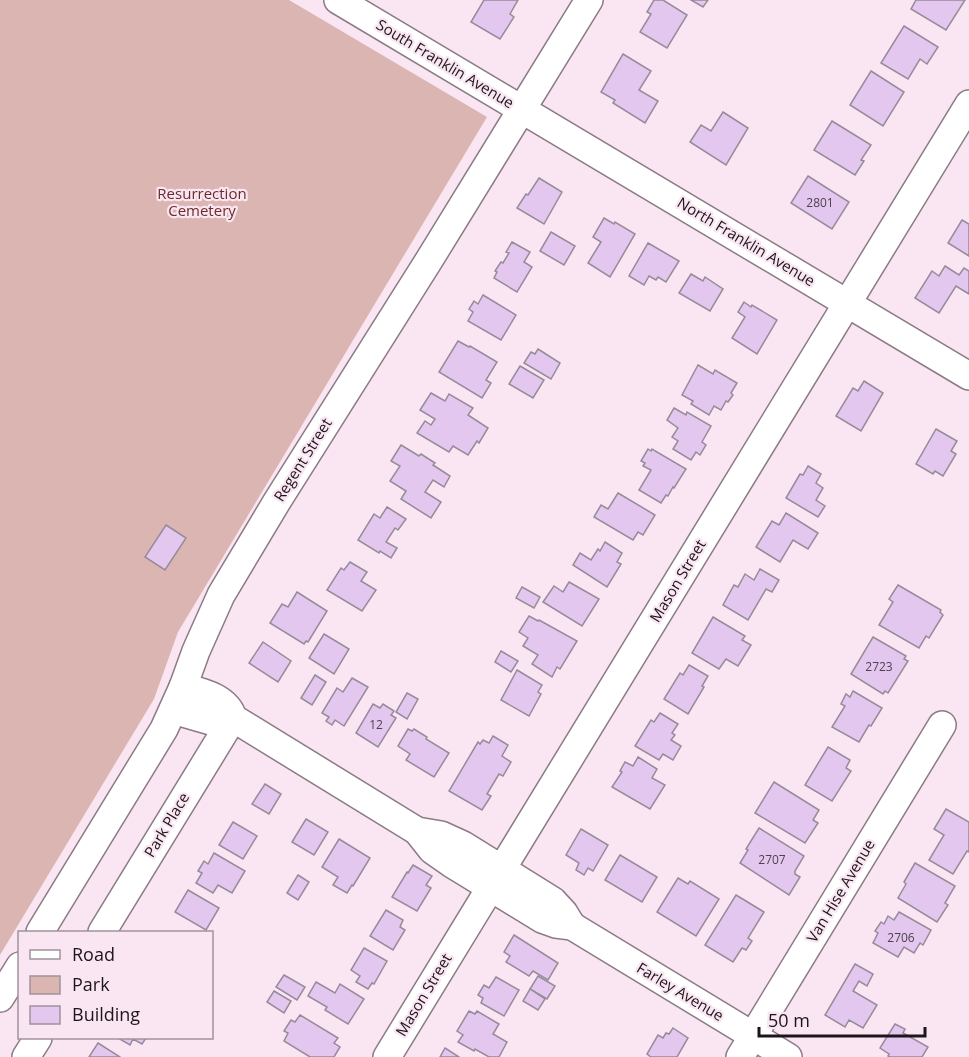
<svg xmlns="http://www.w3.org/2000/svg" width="969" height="1057" font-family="'Open Sans',sans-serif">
<rect width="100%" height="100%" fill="#f9e6f2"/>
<path fill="#dbb5b1" d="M0 0H289L487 117 178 632 154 699 0 955Z"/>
<g fill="#e3c7ef" stroke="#968b9a" stroke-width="1.5">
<path d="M484 0H518L510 14 514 17 500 39 471 22Z"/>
<path d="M654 0H663L687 15 667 48 640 32 651 14 647 12Z"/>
<path d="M691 0H708L703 7Z"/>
<path d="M916 0H965L946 30 911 9Z"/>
<path d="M904 26 938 47 927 64 920 59 908 79 881 63Z"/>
<path d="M623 54 651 71 639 90 658 101 645 123 613 103 615 100 601 92Z"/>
<path d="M871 71 904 92 883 126 850 105Z"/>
<path d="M723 112 748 128 726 165 690 142 701 125 711 131Z"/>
<path d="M832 121 871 145 861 160 864 161 855 175 814 150Z"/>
<path d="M808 176 849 202 832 229 791 203Z"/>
<path d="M539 178 562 192 544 224 517 208 526 194 528 195Z"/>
<path d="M604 218 614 224 615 222 635 234 610 277 588 263 601 242 593 237Z"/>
<path d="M962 220 969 224V256L948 243Z"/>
<path d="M551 232 575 246 564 265 540 251Z"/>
<path d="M512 242 530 252 524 262 532 267 517 292 494 278 497 272 495 271 501 262 503 263 509 253 506 252Z"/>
<path d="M648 243 679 261 666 282 658 277 656 280 649 276 644 285 629 276Z"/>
<path d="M945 266 959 275 964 268 969 271V294L956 286 939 313 915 298 932 271 939 276Z"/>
<path d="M691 274 703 281 705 277 723 289 710 311 679 293Z"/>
<path d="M483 295 516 315 501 340 468 321 473 312 469 309 474 301 478 304Z"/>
<path d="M744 302 751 307 752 305 777 320 757 354 732 338 745 317 738 312Z"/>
<path d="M458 341 469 347 470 346 497 362 486 380 491 383 482 398 439 372Z"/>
<path d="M538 349 560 363 551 379 524 363 531 352 535 354Z"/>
<path d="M698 365 713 374 715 370 737 383 731 393 733 395 728 402 726 401 721 410 714 406 709 415 691 404 693 401 682 395Z"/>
<path d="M520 366 544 380 533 398 509 384Z"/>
<path d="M864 381 883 393 861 431 836 416 853 388 858 391Z"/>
<path d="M431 393 445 401 449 394 473 408 468 415 488 428 479 443 477 441 468 455 453 446 449 452 417 433 425 421 431 425 435 419 420 410Z"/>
<path d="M674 408 686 415 687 412 711 426 702 442 706 445 700 455 696 452 691 460 673 449 678 441 672 437 678 428 667 420Z"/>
<path d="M936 429 957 441 951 451 956 454 943 476 935 471 933 474 916 464Z"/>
<path d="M401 445 419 456 421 454 435 463 433 465 450 476 444 487 433 480 425 492 441 502 431 518 401 499 406 491 390 481 400 466 391 461Z"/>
<path d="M648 449 651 451 652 449 686 469 674 488 673 487 668 496 666 495 661 503 639 490 651 470 643 466 645 463 641 461Z"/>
<path d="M808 466 821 474 816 483 823 488 816 500 825 506 818 517 786 498 800 474 803 475Z"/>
<path d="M618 493 655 515 643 535 638 532 633 540 594 517 601 505 608 509Z"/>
<path d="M387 507 406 519 398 530 395 528 386 542 397 548 391 558 380 551 379 553 358 540 374 514 380 518Z"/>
<path d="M786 513 818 533 808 549 793 540 780 562 756 547 772 521 779 525Z"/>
<path d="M166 525 186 538 165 570 145 557Z"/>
<path d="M605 542 622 553 617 562 621 564 607 587 573 565 580 553 591 560 598 549 600 551Z"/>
<path d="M350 562 367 572 361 581 376 590 362 611 327 590 341 568 344 570Z"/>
<path d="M760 569 779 580 772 592 766 589 748 620 723 605 734 585 738 587 745 574 754 580Z"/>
<path d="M569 582 599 599 582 626 543 602 554 586 563 592Z"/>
<path d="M898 585 941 610 940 612 943 615 929 638 926 636 919 648 879 625 893 602 889 599Z"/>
<path d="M522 587 540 597 534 608 516 598Z"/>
<path d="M297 592 327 611 308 642 306 641 304 644 270 623 282 604 288 607Z"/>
<path d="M529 616 538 621 539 620 577 641 560 669 557 667 552 677 532 664 538 655 523 646 528 638 519 632Z"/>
<path d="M713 617 745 636 742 640 751 645 738 666 726 659 719 669 692 653Z"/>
<path d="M324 634 349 649 334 674 309 658Z"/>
<path d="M873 637 906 656 904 659 908 661 888 693 885 691 883 694 851 674Z"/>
<path d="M263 642 291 661 278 682 249 663Z"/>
<path d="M501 651 518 661 511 672 495 662Z"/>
<path d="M689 665 708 676 702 686 704 687 688 714 664 699 680 673 683 675Z"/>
<path d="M517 670 542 685 538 692 541 694 529 716 501 700Z"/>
<path d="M315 675 326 682 312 705 301 698Z"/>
<path d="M352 678 368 687 344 726 335 720 332 725 326 721 329 717 322 713 337 688 343 692Z"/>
<path d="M853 691 882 708 871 726 869 725 859 742 832 727 845 706 841 704 846 694 850 697Z"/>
<path d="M407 693 418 699 407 719 396 712Z"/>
<path d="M373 704 380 708 383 704 394 711 391 715 396 718 378 747 356 733Z"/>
<path d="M660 713 678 724 672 733 675 735 671 740 681 746 673 760 663 754 659 760 635 746 651 720 654 722Z"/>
<path d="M408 729 412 731 414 729 427 737 426 739 449 753 434 777 406 760 410 754 398 746Z"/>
<path d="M493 736 508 745 502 756 511 762 503 776 499 774 487 794 491 796 482 810 449 791 478 742 480 744 483 740 489 743Z"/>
<path d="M828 747 850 760 846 768 851 771 832 801 805 785Z"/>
<path d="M638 757 657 769 652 778 665 785 650 809 612 787 622 772 620 771 625 762 633 766Z"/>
<path d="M774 782 819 810 813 820 818 823 805 843 755 813Z"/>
<path d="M265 784 281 794 269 814 252 804Z"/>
<path d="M946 809 969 822V852L967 851 953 874 929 860 944 835 934 829Z"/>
<path d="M306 819 328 832 314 855 292 842Z"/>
<path d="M233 822 257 836 243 859 219 845Z"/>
<path d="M759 828 804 856 795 871V874L800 877 789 895 740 863 748 850 746 849Z"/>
<path d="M581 829 608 845 593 871 588 868 584 875 576 870 579 863 566 855Z"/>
<path d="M339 839 370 858 353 886 352 885 347 893 333 885 338 877 322 867Z"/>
<path d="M214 853 245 871 232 893 218 885 213 893 196 883 202 873 198 871 204 861 208 864Z"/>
<path d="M620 855 657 877 642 902 605 880Z"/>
<path d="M915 863 955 886 945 903 948 905 937 922 898 898 906 884 904 882Z"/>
<path d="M413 865 432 876 426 885 431 888 417 911 392 897 407 872 408 873Z"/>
<path d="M298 875 309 882 298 900 287 893Z"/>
<path d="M678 878 688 884 690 881 719 899 696 936 657 912Z"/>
<path d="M188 890 219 908 206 930 175 912Z"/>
<path d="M736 895 764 912 748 938 752 941 746 950 742 948 733 962 705 945Z"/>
<path d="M386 910 403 920 400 927 405 930 393 950 370 936Z"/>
<path d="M899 912 931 930 923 945 920 943 914 953 904 947 898 957 873 943 878 933 875 931 881 922 884 924 888 916 894 920Z"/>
<path d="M514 935 558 963 548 980 533 971 529 976 506 962 510 956 504 952Z"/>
<path d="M364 948 387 961 374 984 372 983 368 989 356 982 360 976 351 970Z"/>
<path d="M855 964 873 974 867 986 859 981 853 991 877 1005 863 1028 849 1020 845 1027 825 1015Z"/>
<path d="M284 975 305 987 297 1000 276 987Z"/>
<path d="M538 976 555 986 547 999 530 989Z"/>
<path d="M496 977 519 990 504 1016 481 1003 483 998 478 995 484 985 489 988Z"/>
<path d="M316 982 335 993 340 984 364 999 348 1024 325 1010 327 1007 308 996Z"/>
<path d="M530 989 545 999 538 1010 523 1001Z"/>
<path d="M274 991 291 1001 284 1013 267 1002Z"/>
<path d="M469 1011 475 1014 477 1011 499 1024 493 1034 507 1042 499 1057H489L475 1049 474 1051 458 1042 463 1035 457 1031Z"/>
<path d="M300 1015 338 1038 334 1043 340 1047 334 1057H310L284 1041 288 1033 284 1031 291 1020 295 1022Z"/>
<path d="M895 1024 905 1029 903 1033 928 1047 922 1057H890L888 1056 889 1054 880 1048Z"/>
<path d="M673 1028 688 1038 677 1057H651L647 1054 658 1035 663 1038 666 1033 669 1034Z"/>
<path d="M118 1038H146L142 1044 133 1039 130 1045Z"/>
<path d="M98 1043 120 1057H89Z"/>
<path d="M445 1048 459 1057H440Z"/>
</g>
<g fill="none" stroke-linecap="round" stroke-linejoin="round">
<defs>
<g id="minor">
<path d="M338 0 969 376"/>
<path d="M183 687C202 692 227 697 233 718L417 831 432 850 452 864 542 919 556 924 572 926 788 1057"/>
<path d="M173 710 218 723 233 718"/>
<path d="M417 831 441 835 463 845 553 901 564 913 572 926"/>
<path d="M40 932 164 729 183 687 196 651 221 595 276 503 431 257 589 0"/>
<path d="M102 932 233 718"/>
<path d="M0 998 20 966"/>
<path d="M26 1057 38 1038"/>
<path d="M387 1057 969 104"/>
<path d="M740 1057 942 725"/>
</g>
</defs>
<use href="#minor" stroke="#8b7b85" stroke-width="30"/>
<use href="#minor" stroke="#fff" stroke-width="27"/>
</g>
<g text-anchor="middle" stroke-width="4.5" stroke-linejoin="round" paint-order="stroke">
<g font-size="12" fill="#4e424e">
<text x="820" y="207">2801</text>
<text x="879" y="671">2723</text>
<text x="376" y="729">12</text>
<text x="772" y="864">2707</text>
<text x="901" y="942">2706</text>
</g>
<g font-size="15" fill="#1c1519" stroke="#f9e6f2">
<text transform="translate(445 64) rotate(31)" y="5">South Franklin Avenue</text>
<text transform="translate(746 242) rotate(31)" y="5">North Franklin Avenue</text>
<text transform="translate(303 460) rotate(-58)" y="5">Regent Street</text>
<text transform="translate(678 581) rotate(-59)" y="5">Mason Street</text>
<text transform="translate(167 825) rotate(-59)" y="5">Park Place</text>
<text transform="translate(841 891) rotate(-59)" y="5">Van Hise Avenue</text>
<text transform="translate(680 992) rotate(31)" y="5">Farley Avenue</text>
<text transform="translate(424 995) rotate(-59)" y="5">Mason Street</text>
</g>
<g font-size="15" fill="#6c2c28" stroke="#f9e6f2">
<text x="202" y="199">Resurrection<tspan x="202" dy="17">Cemetery</tspan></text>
</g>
</g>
<rect x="18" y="931" width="195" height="108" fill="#f9e6f2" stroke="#a1929b" stroke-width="1.5"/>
<rect x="30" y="950" width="30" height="9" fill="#ffffff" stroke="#a1929b" stroke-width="1.5"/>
<text x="72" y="961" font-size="18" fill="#1c1519">Road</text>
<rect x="30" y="976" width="30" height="18" fill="#dbb5b1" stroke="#a1929b" stroke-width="1.5"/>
<text x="72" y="991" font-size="18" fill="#1c1519">Park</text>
<rect x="30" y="1006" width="30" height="18" fill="#e3c7ef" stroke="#a1929b" stroke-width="1.5"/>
<text x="72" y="1021" font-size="18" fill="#1c1519">Building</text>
<path d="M759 1027v9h166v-9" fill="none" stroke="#1c1519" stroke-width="3"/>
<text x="768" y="1027" font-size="18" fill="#1c1519" stroke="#f9e6f2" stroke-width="4.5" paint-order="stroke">50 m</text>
</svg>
